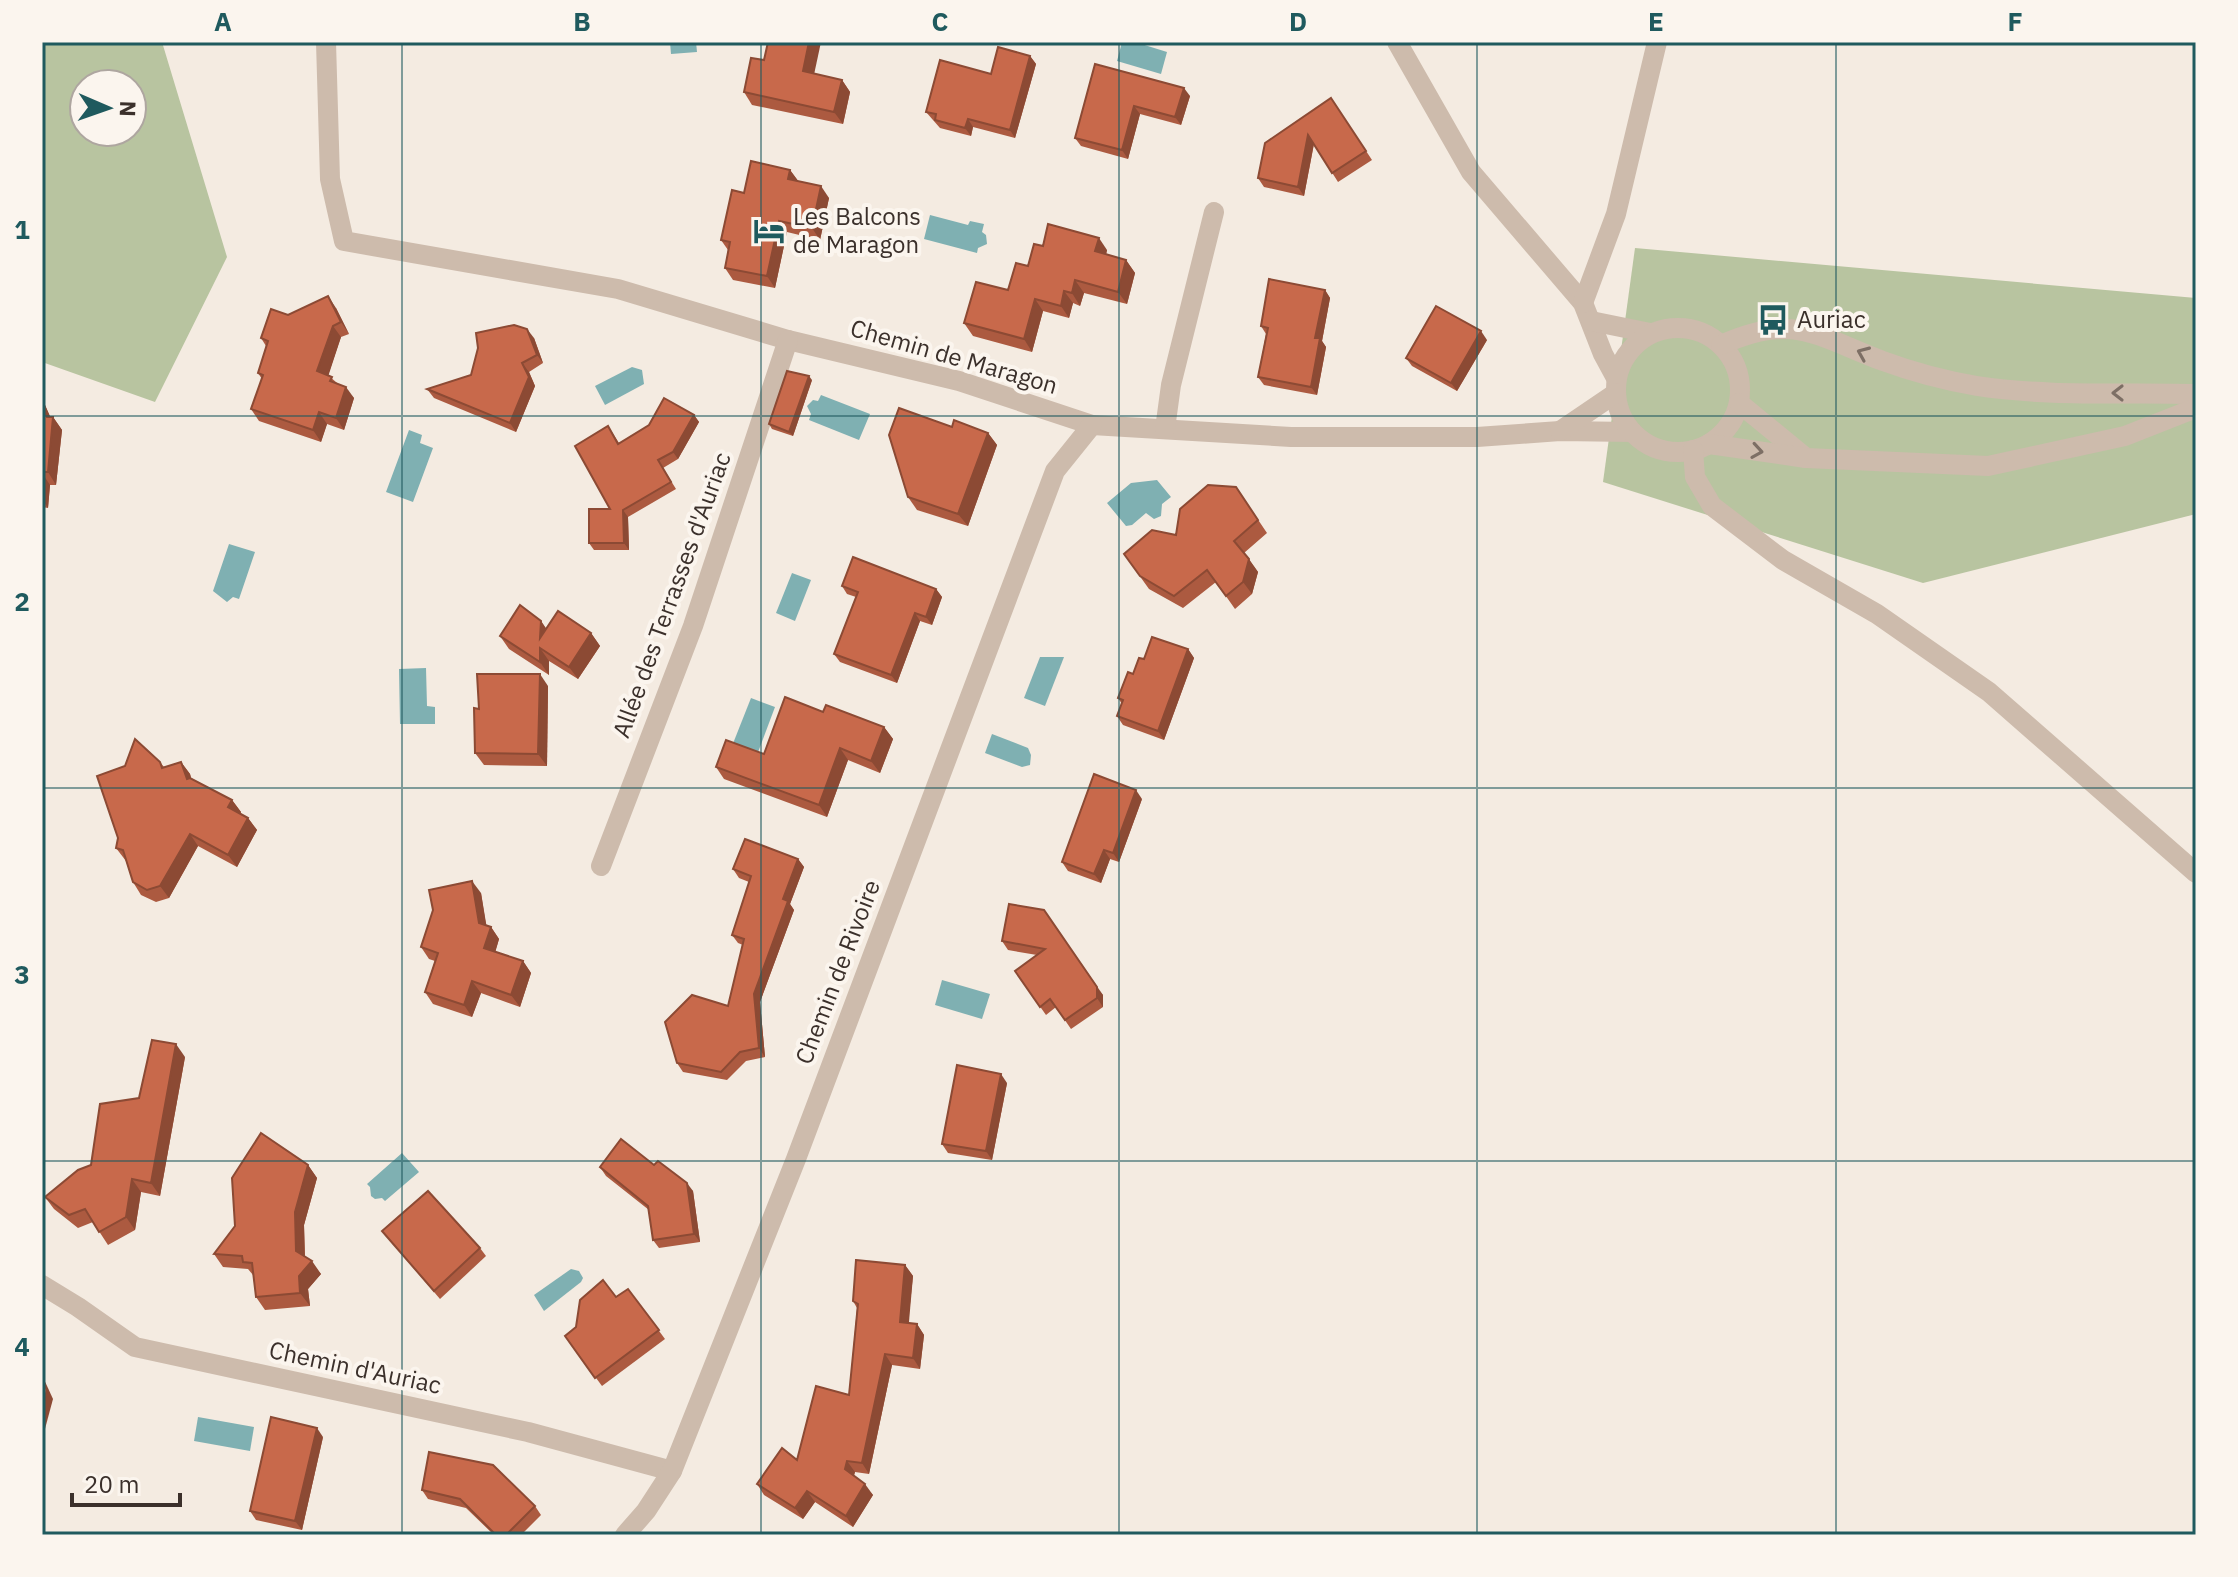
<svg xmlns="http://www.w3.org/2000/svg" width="2238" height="1577" font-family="'IBM Plex Sans',sans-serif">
<rect width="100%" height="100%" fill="#f4ebe1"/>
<g fill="#b8c4a0" fill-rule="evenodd">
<path d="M42 42H162L227 257 155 402 42 362ZM84 84H132V132H84Z"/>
<path d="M1635 248 2196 298V514L1923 583 1603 482Z"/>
</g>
<g fill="#7fb0b2">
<path d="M670 42H696L697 52 671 54Z"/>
<path d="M1122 42H1135L1167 52 1161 74 1117 61Z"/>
<path d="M930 215 968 225 970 221 984 224 982 232 986 235 987 244 978 248 977 253 924 239Z"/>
<path d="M632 367 642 370 644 384 605 405 595 386Z"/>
<path d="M821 395 870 414 859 440 809 420 811 414 807 406 813 400 818 401Z"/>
<path d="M409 430 422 435 420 443 433 448 413 502 386 492Z"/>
<path d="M1157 480 1171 497 1162 504 1161 516 1154 519 1146 513 1132 525 1126 526 1107 503 1131 483Z"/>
<path d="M229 544 255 552 239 599 233 597 227 602 213 591Z"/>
<path d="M792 573 811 580 795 621 776 613Z"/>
<path d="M1040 657H1064L1045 706 1024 698Z"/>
<path d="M426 668 427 706 435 707V724H400L399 669Z"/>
<path d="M751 698 775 707 757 755 732 746Z"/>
<path d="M992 734 1028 748 1031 755 1030 765 1022 767 985 753Z"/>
<path d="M942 980 990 994 982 1019 935 1005Z"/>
<path d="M402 1153 419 1172 385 1201 382 1198 375 1199 371 1196 370 1187 367 1184Z"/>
<path d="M571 1269 579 1271 583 1278 581 1282 544 1311 534 1295Z"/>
<path d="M198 1417 254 1427 250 1451 194 1441Z"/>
</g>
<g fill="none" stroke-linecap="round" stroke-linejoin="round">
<g stroke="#cdbbac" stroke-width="20">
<path d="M326 42 330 179 344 241 618 289 788 340 959 381 1092 425 1291 437H1477L1560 431 1632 432"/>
<path d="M1397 42 1471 172 1583 303 1603 354 1616 378"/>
<path d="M1583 303 1616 214 1657 42"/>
<path d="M1591 321 1650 333"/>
<circle cx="1678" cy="390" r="62"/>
<path d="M1721 345C1794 312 1816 336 1883 361 1910 371 1948 381 1977 386 2049 397 2124 392 2196 394"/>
<path d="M1739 403 1806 458"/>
<path d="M1165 429 1171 385 1214 212"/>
<path d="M1560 431 1616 393"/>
<path d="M1709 444 1806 458 1988 466 2125 436 2196 408"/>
<path d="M1693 450 1695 477 1712 506 1783 560 1877 614 1989 692 2196 873"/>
<path d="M601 866 693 626 788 340"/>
<path d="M42 1285 78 1307 135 1347 528 1432 672 1471"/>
<path d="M625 1535 646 1511 672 1471 796 1159 1055 471 1092 425"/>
</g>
</g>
<g fill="#ac5a40">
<path d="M1030 56 1036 64 1015 138 973 127 971 136 940 128 926 112 991 74Z"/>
<path d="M1095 64 1190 96 1181 125 1140 114 1128 159 1081 146 1075 138Z"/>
<path d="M814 74 842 80 850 92 843 124 752 105 744 92Z"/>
<path d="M1331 98 1372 160 1338 182 1314 144 1304 196 1264 187 1258 178Z"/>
<path d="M790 170 798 181 829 198 820 240 787 232 775 288 733 280 725 268 728 250 721 240 744 193Z"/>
<path d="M1043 246 1107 250 1106 254 1126 260 1135 273 1127 304 1084 293 1080 306 1073 303 1069 318 1043 311 1032 352 973 336 964 323 1008 290Z"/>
<path d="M1325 290 1330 298 1322 341 1326 347 1317 395 1264 385 1258 377 1266 334 1261 326Z"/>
<path d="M336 308 349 334 341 337 328 375 354 398 344 430 327 424 321 442 259 421 251 409 262 379 258 373 266 346 261 338 288 315Z"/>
<path d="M534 338 543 363 529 372 535 386 516 432 434 398 427 389 471 375Z"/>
<path d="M1487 340 1457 391 1412 366 1406 358Z"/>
<path d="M812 380 793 436 772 429 769 424Z"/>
<path d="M42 398 50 417H53L62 430 56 485H50L48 508 42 507Z"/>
<path d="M694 415 699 422 678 459 663 468 676 489 628 517 629 550H594L589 543 610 509 608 426 619 443Z"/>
<path d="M952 427 988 433 997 445 968 526 917 510 908 497Z"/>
<path d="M1236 487 1267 533 1244 553 1258 572 1252 594 1235 609 1216 582 1183 608 1149 589 1124 554 1176 535Z"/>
<path d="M842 586 936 589 942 597 932 625 920 621 897 683 840 662 834 654 856 597 847 594Z"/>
<path d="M541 621 546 629 591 633 600 646 578 679 549 661V675L509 649 500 636Z"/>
<path d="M1188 649 1194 658 1164 740 1123 725 1117 716 1122 704 1118 698 1133 674 1144 659Z"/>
<path d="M548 686 547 766 484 765 475 753 479 709Z"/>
<path d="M884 727 893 739 880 773 848 760 827 817 724 779 716 767 764 754Z"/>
<path d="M160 762 164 767 181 762 190 774 191 778 232 800 241 812 240 814 248 818 257 830 237 867 198 846 169 898 156 902 141 895 133 882 126 861 116 848Z"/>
<path d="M1142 799 1119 862 1110 859 1101 883 1068 871 1062 862Z"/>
<path d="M798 859 804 867 790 904 794 910 760 1002 765 1057 746 1061 727 1080 683 1072 677 1063 728 1006 743 945 738 943 732 935 749 882 739 878 733 869Z"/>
<path d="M481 893 486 925 491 927 499 939 495 952 523 961 531 973 520 1007 481 993 472 1017 433 1004 425 992 435 961 429 959 421 947Z"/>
<path d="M1009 904 1103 995V1007L1071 1029 1056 1007 1046 1015 1015 971 1037 955 1008 950 1002 941Z"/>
<path d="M185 1057 160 1196 141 1192 135 1230 108 1245 93 1222 78 1228 54 1209 45 1197 91 1165 139 1098Z"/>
<path d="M1007 1083 992 1160 948 1153 942 1144Z"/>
<path d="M308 1165 317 1178 304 1225 305 1256 321 1274 308 1289 310 1306 265 1310 256 1297 253 1275 248 1269 223 1267 214 1254Z"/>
<path d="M654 1165 693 1191 700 1242 659 1248 653 1240 649 1210 606 1176 600 1167Z"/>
<path d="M382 1231 480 1248 486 1256 440 1299Z"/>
<path d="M905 1265 913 1276 908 1323 917 1324 924 1335 920 1369 892 1365 869 1474 855 1472 854 1476 873 1495 853 1527 815 1502 803 1519 764 1495 757 1484 797 1460 849 1395 857 1308 853 1301Z"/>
<path d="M628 1289 665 1339 602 1386 565 1336Z"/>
<path d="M323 1437 302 1530 256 1520 250 1511Z"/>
<path d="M422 1490 535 1506 541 1515 521 1535H494L466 1508 428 1499Z"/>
</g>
<g fill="#8c4a34">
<path d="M809 42H821L812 84 803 71Z"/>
<path d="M1030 56 1036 64 1015 138 1010 130Z"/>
<path d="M842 80 850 92 843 124 834 112Z"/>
<path d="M1184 88 1190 96 1181 125 1175 117Z"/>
<path d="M1134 106 1140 114 1128 159 1122 150Z"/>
<path d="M968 119 973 127 971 136 965 128Z"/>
<path d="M1308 135 1314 143 1304 196 1298 187Z"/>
<path d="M790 170 799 182 788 179Z"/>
<path d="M821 186 829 198 820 240 812 228Z"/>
<path d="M779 221 787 232 775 288 767 276Z"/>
<path d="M1099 238 1107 250 1104 264 1095 251Z"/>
<path d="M1126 260 1135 273 1127 304 1118 292Z"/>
<path d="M1075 280 1084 293 1080 306 1072 293Z"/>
<path d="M1325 290 1330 298 1322 341 1326 347 1317 395 1311 387 1315 338Z"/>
<path d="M1064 291 1073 303 1069 318 1061 306Z"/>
<path d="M328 296 336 308 349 334 341 322Z"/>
<path d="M1035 299 1043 311 1032 352 1024 339Z"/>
<path d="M333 326 341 337 326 383 317 371Z"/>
<path d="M527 329 534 338 543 363 537 355Z"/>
<path d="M1481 331 1487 340 1457 391 1451 383Z"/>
<path d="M522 363 529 372 535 386 516 432 510 423Z"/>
<path d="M809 376 812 380 793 436 789 432Z"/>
<path d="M346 387 354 398 344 430 336 418Z"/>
<path d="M42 398 53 423V417L62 430 56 485 48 472 47 417 42 406Z"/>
<path d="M319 412 327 424 321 442 313 430Z"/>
<path d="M694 415 699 422 678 459 673 452Z"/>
<path d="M988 433 997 445 968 526 958 514Z"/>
<path d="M42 473 50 485 48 508 42 499Z"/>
<path d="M623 510 628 517 629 550 624 543Z"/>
<path d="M1249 559 1258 572 1252 594 1243 582Z"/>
<path d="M936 589 942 597 932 625 926 617Z"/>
<path d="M915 613 920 621 897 683 891 675Z"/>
<path d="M541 621 550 634 540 638Z"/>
<path d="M591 633 600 646 578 679 569 667Z"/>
<path d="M540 648 549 661V675L540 662Z"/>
<path d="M1188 649 1194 658 1164 740 1158 731Z"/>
<path d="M540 674 548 686 547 766 538 754Z"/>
<path d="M884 727 893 739 880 773 871 761Z"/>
<path d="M840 748 848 760 827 817 819 805Z"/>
<path d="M181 762 190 774 195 791 187 779Z"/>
<path d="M1136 790 1142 799 1119 862 1113 853Z"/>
<path d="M232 800 241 812 237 820 228 807Z"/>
<path d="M248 818 257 830 237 867 228 855Z"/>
<path d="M190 834 198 846 169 898 160 886Z"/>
<path d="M1104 850 1110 859 1101 883 1094 874Z"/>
<path d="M798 859 804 867 790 904 794 910 760 1002 765 1057 759 1048 754 994 783 899Z"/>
<path d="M472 881 481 893 488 935 479 923Z"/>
<path d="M1044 910 1103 995V1007L1097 998Z"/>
<path d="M491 927 499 939 493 960 484 948Z"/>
<path d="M523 961 531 973 520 1007 511 995Z"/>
<path d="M472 981 481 993 472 1017 464 1005Z"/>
<path d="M176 1044 185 1057 160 1196 151 1183Z"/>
<path d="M1001 1074 1007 1083 992 1160 986 1151Z"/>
<path d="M308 1165 317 1178 304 1225 305 1264 296 1251 295 1212Z"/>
<path d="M132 1179 141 1192 135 1230 126 1217Z"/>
<path d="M687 1183 693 1191 700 1242 694 1234Z"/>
<path d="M312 1261 321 1274 308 1289 310 1306 300 1293 299 1276Z"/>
<path d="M905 1265 913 1276 908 1333 900 1322Z"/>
<path d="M917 1324 924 1335 920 1369 913 1358Z"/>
<path d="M885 1354 892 1365 869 1474 862 1463Z"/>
<path d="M42 1375 53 1399 42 1440Z"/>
<path d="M317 1428 323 1437 302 1530 295 1521Z"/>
<path d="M847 1461 855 1472 852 1480 845 1469Z"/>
<path d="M865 1484 873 1495 853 1527 846 1516Z"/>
<path d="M807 1491 815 1502 803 1519 795 1508Z"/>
</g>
<g fill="#c8694b" stroke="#8c4a34" stroke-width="2">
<path d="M768 42H809L803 71 842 80 834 112 744 92 751 58 764 60Z"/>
<path d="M998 47 1030 56 1010 130 968 119 965 128 935 120 936 114 926 112 940 60 991 74Z"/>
<path d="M1095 64 1184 88 1175 117 1134 106 1122 150 1075 138Z"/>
<path d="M1331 98 1366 151 1332 173 1308 135 1298 187 1258 178 1265 143Z"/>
<path d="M751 161 790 170 788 179 821 186 812 228 779 221 767 276 725 268 730 242 721 240 732 190 744 193Z"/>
<path d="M1048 224 1099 238 1095 251 1126 260 1118 292 1075 280 1072 293 1064 291 1061 306 1035 299 1024 339 964 323 976 282 1008 290 1016 263 1028 266 1034 244 1043 246Z"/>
<path d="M1269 279 1325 290 1315 338H1320L1311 387 1258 377 1268 328 1261 326Z"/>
<path d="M328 296 341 322 333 326 317 371 332 377 330 381 346 387 336 418 319 412 313 430 251 409 263 375 258 373 268 341 261 338 271 309 288 315Z"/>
<path d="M1436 306 1481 331 1451 383 1406 358Z"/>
<path d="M514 325 527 329 537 355 522 363 529 377 510 423 427 389 471 375 478 348 476 333Z"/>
<path d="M787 371 809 376 789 432 769 424Z"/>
<path d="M664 398 694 415 673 452 658 460 671 482 623 510 624 543H589V509H610L575 446 608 426 618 444 649 425Z"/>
<path d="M42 406 47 417H53L48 472H42Z"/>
<path d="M899 408 952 427 954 420 988 433 958 514 908 497 889 435Z"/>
<path d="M1208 485 1236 487 1258 520 1234 541 1249 559 1243 582 1226 596 1207 570 1174 596 1140 576 1124 554 1152 530 1176 535 1180 509Z"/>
<path d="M853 557 936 589 926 617 915 613 891 675 834 654 858 592 842 586Z"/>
<path d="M520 605 541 621 540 638 558 611 591 633 569 667 540 648V662L500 636Z"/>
<path d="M1152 637 1188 649 1158 731 1117 716 1123 700 1118 698 1128 672 1133 674 1139 658 1144 659Z"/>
<path d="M477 674H540L538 754 475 753 474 708 479 709Z"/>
<path d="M785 697 823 712 826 705 884 727 871 761 840 748 819 805 716 767 726 740 764 754Z"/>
<path d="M135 739 160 762 162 768 181 762 187 779 190 778 232 800 228 807 248 818 228 855 190 834 160 886 147 890 133 882 123 850 116 848 118 838 97 776 125 766Z"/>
<path d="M1094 774 1136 790 1113 853 1104 850 1094 874 1062 862Z"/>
<path d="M745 839 798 859 783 899 788 901 754 994 759 1048 740 1052 721 1072 677 1063 665 1022 692 995 728 1006 744 939 732 935 751 876 733 869Z"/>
<path d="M472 881 479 923 491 927 484 948 523 961 511 995 472 981 464 1005 425 992 438 953 421 947 433 910 429 890Z"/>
<path d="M1009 904 1044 910 1097 987V998L1065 1020 1050 999 1040 1007 1015 971 1045 949 1002 941Z"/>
<path d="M152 1040 176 1044 151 1183 132 1179 126 1217 99 1232 85 1209 69 1215 45 1197 78 1170 91 1165 100 1104 139 1098Z"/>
<path d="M957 1065 1001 1074 986 1151 942 1144Z"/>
<path d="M261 1133 308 1165 295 1212 296 1251 312 1261 299 1276 300 1293 256 1297 252 1263 243 1262 242 1256 214 1254 235 1226 232 1178Z"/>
<path d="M621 1139 654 1165 658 1161 687 1183 694 1234 653 1240 648 1206 600 1167Z"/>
<path d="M428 1191 480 1248 434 1291 382 1231Z"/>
<path d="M856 1260 905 1265 900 1322 917 1324 913 1358 885 1354 862 1463 847 1461 845 1469 865 1484 846 1516 807 1491 795 1508 757 1484 782 1448 797 1460 816 1386 849 1395 858 1304 853 1301Z"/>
<path d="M603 1280 616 1297 628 1289 659 1330 595 1378 565 1336 576 1327 580 1300Z"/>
<path d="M42 1379 47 1390 42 1408Z"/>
<path d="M271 1417 317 1428 295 1521 250 1511Z"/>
<path d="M429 1452 493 1465 535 1506 506 1535H496L460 1499 422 1490Z"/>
</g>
<defs><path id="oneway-chevron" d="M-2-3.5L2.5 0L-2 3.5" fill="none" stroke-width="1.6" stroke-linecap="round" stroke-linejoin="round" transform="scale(2)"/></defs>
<g stroke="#7d6f65">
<use href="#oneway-chevron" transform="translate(1863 353) rotate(-157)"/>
<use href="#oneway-chevron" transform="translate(2118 393) rotate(-180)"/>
<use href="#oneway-chevron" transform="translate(1757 451) rotate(9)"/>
</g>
<path fill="none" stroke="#1f5a5e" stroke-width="2" stroke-opacity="0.55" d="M402 42V1535M761 42V1535M1119 42V1535M1477 42V1535M1836 42V1535M42 416H2196M42 788H2196M42 1161H2196"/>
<defs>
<symbol id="hotel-bare" viewBox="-9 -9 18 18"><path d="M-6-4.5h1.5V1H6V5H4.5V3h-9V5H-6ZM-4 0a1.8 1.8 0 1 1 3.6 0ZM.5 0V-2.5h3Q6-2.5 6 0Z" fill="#1f5a5e" stroke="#fbf5ee" stroke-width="2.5" paint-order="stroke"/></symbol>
<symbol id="bus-bare" viewBox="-9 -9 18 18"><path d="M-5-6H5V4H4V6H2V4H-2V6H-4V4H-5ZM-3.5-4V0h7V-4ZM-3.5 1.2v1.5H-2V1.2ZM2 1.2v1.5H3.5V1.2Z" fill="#1f5a5e" stroke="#fbf5ee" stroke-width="2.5" paint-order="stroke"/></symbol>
</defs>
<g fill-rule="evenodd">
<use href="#hotel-bare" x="747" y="209" width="44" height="44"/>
<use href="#bus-bare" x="1751" y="298" width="44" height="44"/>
</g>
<g text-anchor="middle" stroke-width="8" stroke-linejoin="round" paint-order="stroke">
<g font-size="24" fill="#3b302b" stroke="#fbf5ee" text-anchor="start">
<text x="793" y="225">Les Balcons<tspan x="793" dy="28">de Maragon</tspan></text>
<text x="1797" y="328">Auriac</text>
</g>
<g font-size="24" fill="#3b302b" stroke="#fbf5ee">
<text transform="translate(954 357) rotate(16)" y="8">Chemin de Maragon</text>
<text transform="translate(672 595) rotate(-70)" y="8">Allée des Terrasses d'Auriac</text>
<text transform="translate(838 972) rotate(-69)" y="8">Chemin de Rivoire</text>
<text transform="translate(355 1368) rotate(12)" y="8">Chemin d'Auriac</text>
</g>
</g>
<rect width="2238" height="1577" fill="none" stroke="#fbf5ee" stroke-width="88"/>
<g transform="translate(108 108) rotate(92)"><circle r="38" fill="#fbf5ee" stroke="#aea6a0" stroke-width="2"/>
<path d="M0-6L14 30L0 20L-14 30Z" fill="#1f5a5e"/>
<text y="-12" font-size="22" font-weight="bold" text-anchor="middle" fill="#3b302b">N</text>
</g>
<path d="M72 1493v12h108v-12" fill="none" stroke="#3b302b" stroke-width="4"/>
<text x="84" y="1493" font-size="24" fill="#3b302b" stroke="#fbf5ee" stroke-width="6" paint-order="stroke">20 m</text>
<rect x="44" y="44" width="2150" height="1489" fill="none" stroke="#1f5a5e" stroke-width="3"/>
<g font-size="26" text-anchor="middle" font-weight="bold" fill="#1f5a5e">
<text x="223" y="31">A</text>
<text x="582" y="31">B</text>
<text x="940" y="31">C</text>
<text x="1298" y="31">D</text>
<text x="1656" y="31">E</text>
<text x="2015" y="31">F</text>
<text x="22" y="239">1</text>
<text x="22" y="611">2</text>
<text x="22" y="984">3</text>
<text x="22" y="1356">4</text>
</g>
</svg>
